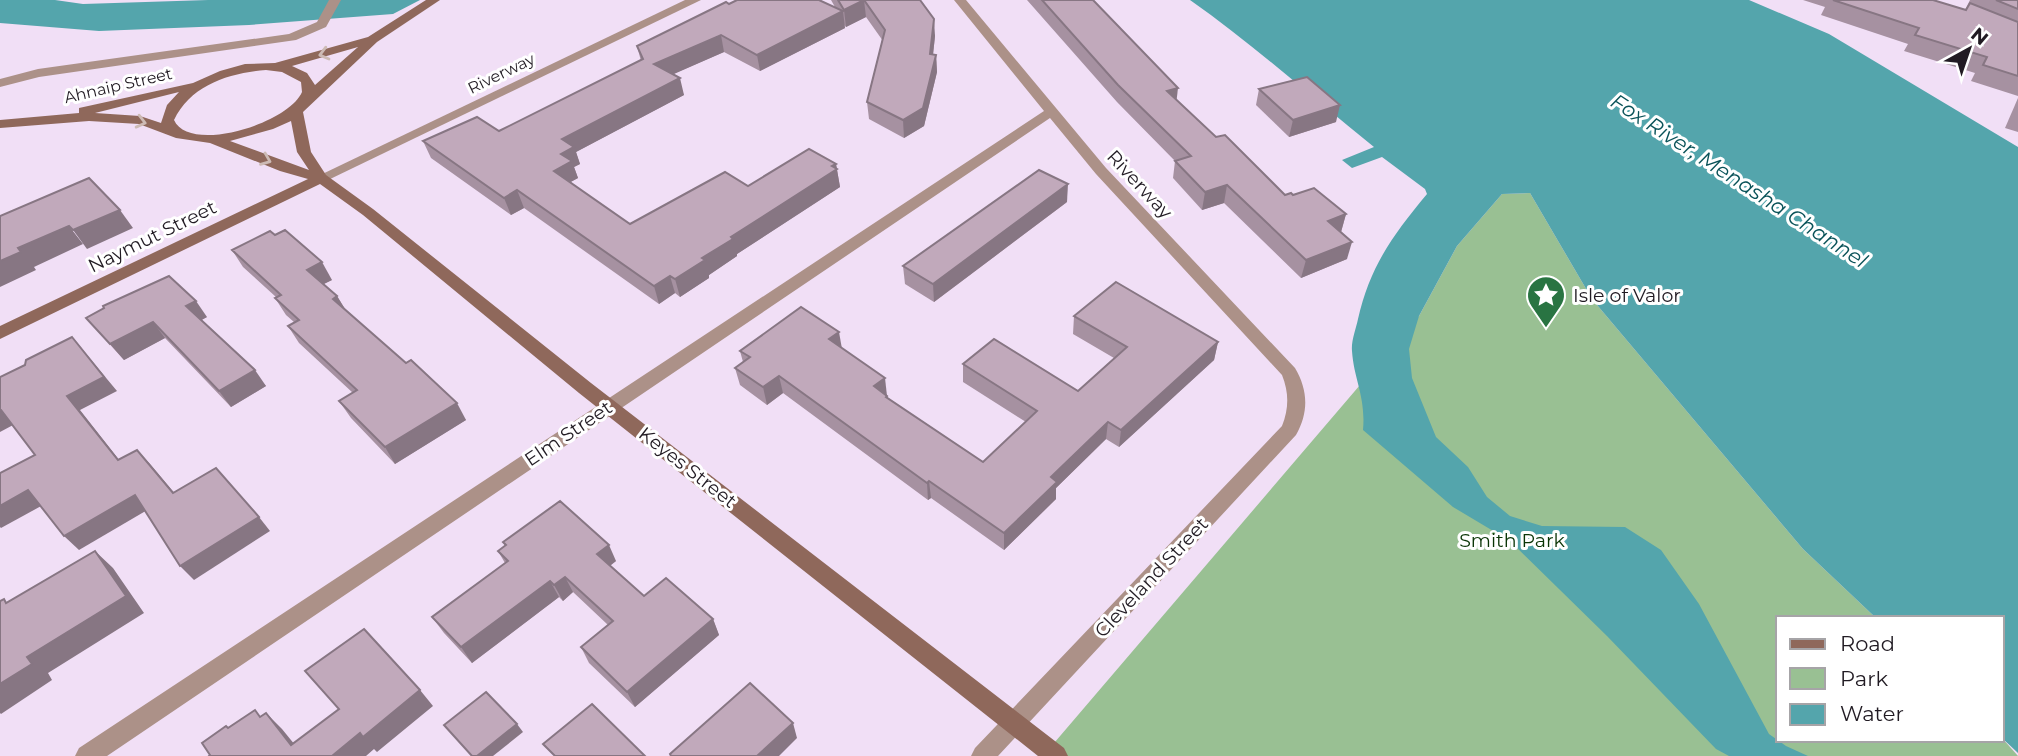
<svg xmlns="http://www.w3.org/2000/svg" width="2018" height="756" font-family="Montserrat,sans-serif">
<rect width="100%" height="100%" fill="#f1dff6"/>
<path fill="#99c093" d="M1530 193 1592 299 1803 549 1876 618H1778V740H2002V738L2018 756H1043L1419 316 1457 246 1502 194Z"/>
<g fill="#54a5ac">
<path d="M0 0H55L83 4 208 0H420L393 14 249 25 99 31 0 23Z"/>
<path d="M1190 0H1749L1829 34 2018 147V753L2002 738V618H1876L1803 549 1592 299 1530 193 1502 194 1457 246 1419 316 1409 349 1412 378 1436 437 1468 467 1487 497 1510 516 1542 526 1625 527 1661 550 1699 604 1769 734 1786 746 1808 756H1729L1716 749 1607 636 1510 541 1453 507 1363 430C1366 397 1354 380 1352 351 1351 341 1356 329 1358 319 1370 266 1393 235 1427 194L1425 189 1382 157 1352 168 1342 160 1374 147C1313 98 1254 45 1190 0Z"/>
</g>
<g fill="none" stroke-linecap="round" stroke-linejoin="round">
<path fill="#ac9188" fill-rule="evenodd" d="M329 0H341L326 27 296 40 39 77 0 87V79L38 69 289 34 317 22Z"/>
<g fill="#ac9188" fill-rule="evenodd">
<path d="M685 0H701L326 181H316L314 178Z"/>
<path d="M954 0H966L1106 168 1295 368C1308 390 1309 412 1296 435L998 756H971L975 748 1282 426C1289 408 1289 393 1282 375L1096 174 1050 118 107 756H75L79 748 1044 111Z"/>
</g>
<path fill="#8f685b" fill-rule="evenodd" d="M426 0H440L377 42 303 112 311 152 326 175 373 209 591 383 1064 748 1068 756H1038L579 393 363 215 320 184 0 339V326L308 179 280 171 210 143 176 138 139 124 89 121 0 128V120L79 113V108L193 83 220 71 245 64 275 63 368 37ZM358 47 315 85 307 73 292 66ZM266 70 282 72 301 82 302 92C288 124 189 154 174 120 191 85 229 73 266 70ZM179 92 167 105 161 123 140 116 95 113ZM291 121 297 152 309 170 230 141 273 129Z"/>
</g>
<g fill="#a691a1">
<path d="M831 0H920L935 36 933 55H936L937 72 924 126 904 138 869 119 867 102 883 41 866 17 846 27 844 25 845 28 760 71 724 52 673 74 684 95 576 152 580 164 574 167 578 178 570 182 630 224 748 186 836 164 840 187 737 254V256L709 275V278L680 297 675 293 659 304 524 208 511 215 431 158 423 141 499 131 641 61 637 46 729 4 835 7Z"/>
<path d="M1027 0H1093L1176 99 1216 137 1285 195H1293L1346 214 1341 232 1347 259 1301 278 1224 203 1202 210 1173 178 1175 161 1117 102Z"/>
<path d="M1803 0H1933L1965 10 1970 0H2018V96L1971 81 1975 73 1904 51 1908 44 1821 15 1825 7Z"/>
<path d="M1259 89 1336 122 1289 137 1256 105Z"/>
<path d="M2018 98V132L2005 128Z"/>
<path d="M1067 202 934 302 905 284 903 266Z"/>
<path d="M232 250 332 280 323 284 337 296 345 309 466 420 395 464 351 418 339 401 353 393 299 343 288 326 294 322 286 315 275 298 276 297 243 267Z"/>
<path d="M1074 316 1218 342 1214 360 1119 447 1106 439 1056 488V499L1004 550 931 498 928 500 783 393 767 405 740 385 735 368 743 362 740 351 841 348 887 395 888 398 983 462 1026 422 963 382V364L1078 391 1114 358 1073 334Z"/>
<path d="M207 317 201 320 266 386 231 407 165 338 124 360 86 318Z"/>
<path d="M503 542 616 561 610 566 644 596 713 619 719 635 635 707 589 663 581 647 608 625 573 592 563 601 559 597 472 663 444 633 432 617 505 563 498 551 505 546Z"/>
</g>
<g fill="#877683">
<path d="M864 0 866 17 846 27 844 10Z"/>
<path d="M843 11 845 28 760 71 757 55Z"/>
<path d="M934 19 935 36 931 72 930 54Z"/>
<path d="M721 35 724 52 658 81 654 64Z"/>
<path d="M936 55 937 72 924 126 904 138 903 120Z"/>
<path d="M680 78 684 95 576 152 580 164 574 167 578 178 560 188 554 171 561 154 562 139Z"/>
<path d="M1178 88 1176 105 1167 91Z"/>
<path d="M1340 105 1336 122 1289 137 1293 120Z"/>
<path d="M836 164 840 187 737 254V256L709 275V278L680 297 675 279 702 258Z"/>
<path d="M1068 184 1067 202 934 302 933 284Z"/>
<path d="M1227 185 1224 203 1202 210 1205 192Z"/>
<path d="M517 190 524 208 511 215 504 198Z"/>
<path d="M120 210 133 228 87 249 73 230Z"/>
<path d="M1346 214 1341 232 1328 221Z"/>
<path d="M69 226 83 244 34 267 36 270 0 287V261L18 248Z"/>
<path d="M1352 242 1347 259 1301 278 1306 260Z"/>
<path d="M322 262 332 280 318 287 307 270Z"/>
<path d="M670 276 675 293 659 304 654 286Z"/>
<path d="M337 296 348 314 333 299Z"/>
<path d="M196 301 207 317 198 322 186 306Z"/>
<path d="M153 322 165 338 124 360 110 344Z"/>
<path d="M839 332 842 349 829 339Z"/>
<path d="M72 337 117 391 80 410 131 475 118 460 67 396Z"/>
<path d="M1218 342 1214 360 1119 447 1121 430Z"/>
<path d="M255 370 266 386 231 407 219 391Z"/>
<path d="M779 376 783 393 767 405 763 387Z"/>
<path d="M885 378 887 396 874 386Z"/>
<path d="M457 403 466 420 395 464 385 447Z"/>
<path d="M0 410H1L15 424 0 432Z"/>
<path d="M1108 422 1106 439 1056 488V499L1004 550V533L1051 477Z"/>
<path d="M137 450 150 464 186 507 173 493Z"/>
<path d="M929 481 931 498 928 500 927 483Z"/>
<path d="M28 490 43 505 1 528 0 527V506Z"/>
<path d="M135 495 149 509 79 550 64 536Z"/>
<path d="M259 517 270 531 194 580 180 566Z"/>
<path d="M609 545 616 561 604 570 597 554Z"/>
<path d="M95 551 113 568 144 613 48 673 52 680 1 714 0 713V684L27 657Z"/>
<path d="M565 577 573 592 563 601 554 585Z"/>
<path d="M550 581 559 597 472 663 461 647Z"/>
<path d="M713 619 719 635 635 707 627 692Z"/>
<path d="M420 690 433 706 377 752 374 749 366 756H332L360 733Z"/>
<path d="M266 713 282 729 304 756 291 745Z"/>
<path d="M793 723 797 738 779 756H757Z"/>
<path d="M517 724 523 732 493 756H477Z"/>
</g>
<g fill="#c1a9bb" stroke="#877683" stroke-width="2">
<path d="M737 0H819L843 11 757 55 721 35 654 64 680 78 562 139 574 147 561 154 572 161 554 171 630 224 725 172 748 186 809 149 836 164 832 166 837 169 731 237 733 239 702 258 705 260 675 279 670 276 654 286 517 190 504 198 423 141 477 117 499 131 643 59 637 46 726 2 729 4Z"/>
<path d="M838 0H920L934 19 930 54 936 55 923 108 903 120 867 102 885 30 864 0 844 10Z"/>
<path d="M1042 0H1093L1178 88 1167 91 1216 137 1225 135 1285 195 1291 193 1293 195 1314 188 1346 214 1328 221 1352 242 1306 260 1227 185 1205 192 1175 161 1191 156 1118 85Z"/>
<path d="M1833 0H1933L1966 10 1970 3 2018 22V76L1983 65 1987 57 1915 35 1919 28Z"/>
<path d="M1996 0H2018V9Z"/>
<path d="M1307 77 1340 105 1293 120 1259 89Z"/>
<path d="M1039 170 1068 184 933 284 903 266Z"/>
<path d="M89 178 120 210 73 230 69 226 18 248 21 252 0 261V216Z"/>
<path d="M285 230 322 262 307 270 337 296 333 299 406 363 411 360 457 403 385 447 339 401 357 390 288 326 299 320 275 298 281 295 232 250 270 231 275 235Z"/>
<path d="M169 276 196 301 186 306 255 370 219 391 153 322 110 344 86 318 104 308 103 306Z"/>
<path d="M1116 282 1218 342 1121 430 1108 422 1051 477 1057 482 1004 533 929 481 927 483 779 376 763 387 735 368 750 357 740 351 801 307 839 332 829 339 885 378 874 386 887 396 886 397 983 462 1037 411 963 364 994 339 1078 391 1127 347 1074 316Z"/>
<path d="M72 337 104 377 67 396 118 460 137 450 173 493 216 468 259 517 180 566 135 495 64 536 28 490 0 506V473L35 455 1 410H0V377L25 365 26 360Z"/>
<path d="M560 501 609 545 597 554 644 596 666 578 713 619 627 692 581 647 613 621 565 577 554 585 550 581 461 647 432 617 508 561 498 551 506 545 503 542Z"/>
<path d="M95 551 126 596 27 657 32 664 0 684V601L4 599 6 603Z"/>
<path d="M364 629 420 690 363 737 360 733 332 756H209L210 755 202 743 226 726 228 728 255 710 260 717 266 713 291 745 339 709 305 671Z"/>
<path d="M750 683 793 723 757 756H671L670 754Z"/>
<path d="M486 692 517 724 477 756H472L444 725Z"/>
<path d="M592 704 645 756H555L543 744Z"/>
</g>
<defs><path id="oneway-chevron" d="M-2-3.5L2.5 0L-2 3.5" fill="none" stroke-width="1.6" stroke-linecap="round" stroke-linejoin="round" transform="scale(1.75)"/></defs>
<g stroke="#cdbbb5">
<use href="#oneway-chevron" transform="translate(324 54) rotate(165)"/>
<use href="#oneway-chevron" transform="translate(141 122) rotate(14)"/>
<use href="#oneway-chevron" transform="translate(266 160) rotate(22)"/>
</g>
<defs>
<symbol id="sight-pin" viewBox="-11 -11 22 30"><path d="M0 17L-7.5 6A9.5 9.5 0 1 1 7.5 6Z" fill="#297442" stroke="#fff"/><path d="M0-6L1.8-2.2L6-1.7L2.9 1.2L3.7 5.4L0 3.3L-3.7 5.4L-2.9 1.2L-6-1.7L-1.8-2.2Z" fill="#fff"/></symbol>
</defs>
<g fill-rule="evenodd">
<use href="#sight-pin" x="1524" y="273" width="44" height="60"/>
</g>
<g text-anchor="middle" stroke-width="6" stroke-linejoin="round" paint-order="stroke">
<g font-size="16" fill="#211b23" stroke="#fff">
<text transform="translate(501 73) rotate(-26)" y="6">Riverway</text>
<text transform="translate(118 85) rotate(-13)" y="6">Ahnaip Street</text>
</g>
<g font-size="19" fill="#211b23" stroke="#fff">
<text transform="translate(1140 184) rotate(47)" y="7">Riverway</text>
<text transform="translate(152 236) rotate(-26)" y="7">Naymut Street</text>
<text transform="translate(568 433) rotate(-34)" y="7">Elm Street</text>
<text transform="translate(688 467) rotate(38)" y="7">Keyes Street</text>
<text transform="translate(1151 577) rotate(-47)" y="7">Cleveland Street</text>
</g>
<g font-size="19" fill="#211b23" stroke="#fff" text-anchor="start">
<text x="1573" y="302">Isle of Valor</text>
</g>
<g font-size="19" fill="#093405" stroke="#fff">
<text x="1512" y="547">Smith Park</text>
</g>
<g font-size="21" font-style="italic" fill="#0a5359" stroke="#fff">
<text transform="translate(1739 181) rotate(33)" y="7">Fox River, Menasha Channel</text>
</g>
</g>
<rect x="1776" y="616" width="228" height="126" fill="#ffffff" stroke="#a6a4a7" stroke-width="2"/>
<rect x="1790" y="639" width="35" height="10" fill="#8f685b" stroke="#a6a4a7" stroke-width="2"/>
<text x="1840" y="651" font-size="21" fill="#211b23">Road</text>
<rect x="1790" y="668" width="35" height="21" fill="#99c093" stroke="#a6a4a7" stroke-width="2"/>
<text x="1840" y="686" font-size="21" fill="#211b23">Park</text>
<rect x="1790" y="704" width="35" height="21" fill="#54a5ac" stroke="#a6a4a7" stroke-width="2"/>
<text x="1840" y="721" font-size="21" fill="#211b23">Water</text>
<g transform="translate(1969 49) rotate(40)" stroke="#ffffff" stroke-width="5" paint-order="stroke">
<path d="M0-5L12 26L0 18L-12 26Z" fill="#211b23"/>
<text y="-10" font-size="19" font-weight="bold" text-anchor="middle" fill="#211b23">N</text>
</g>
</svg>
